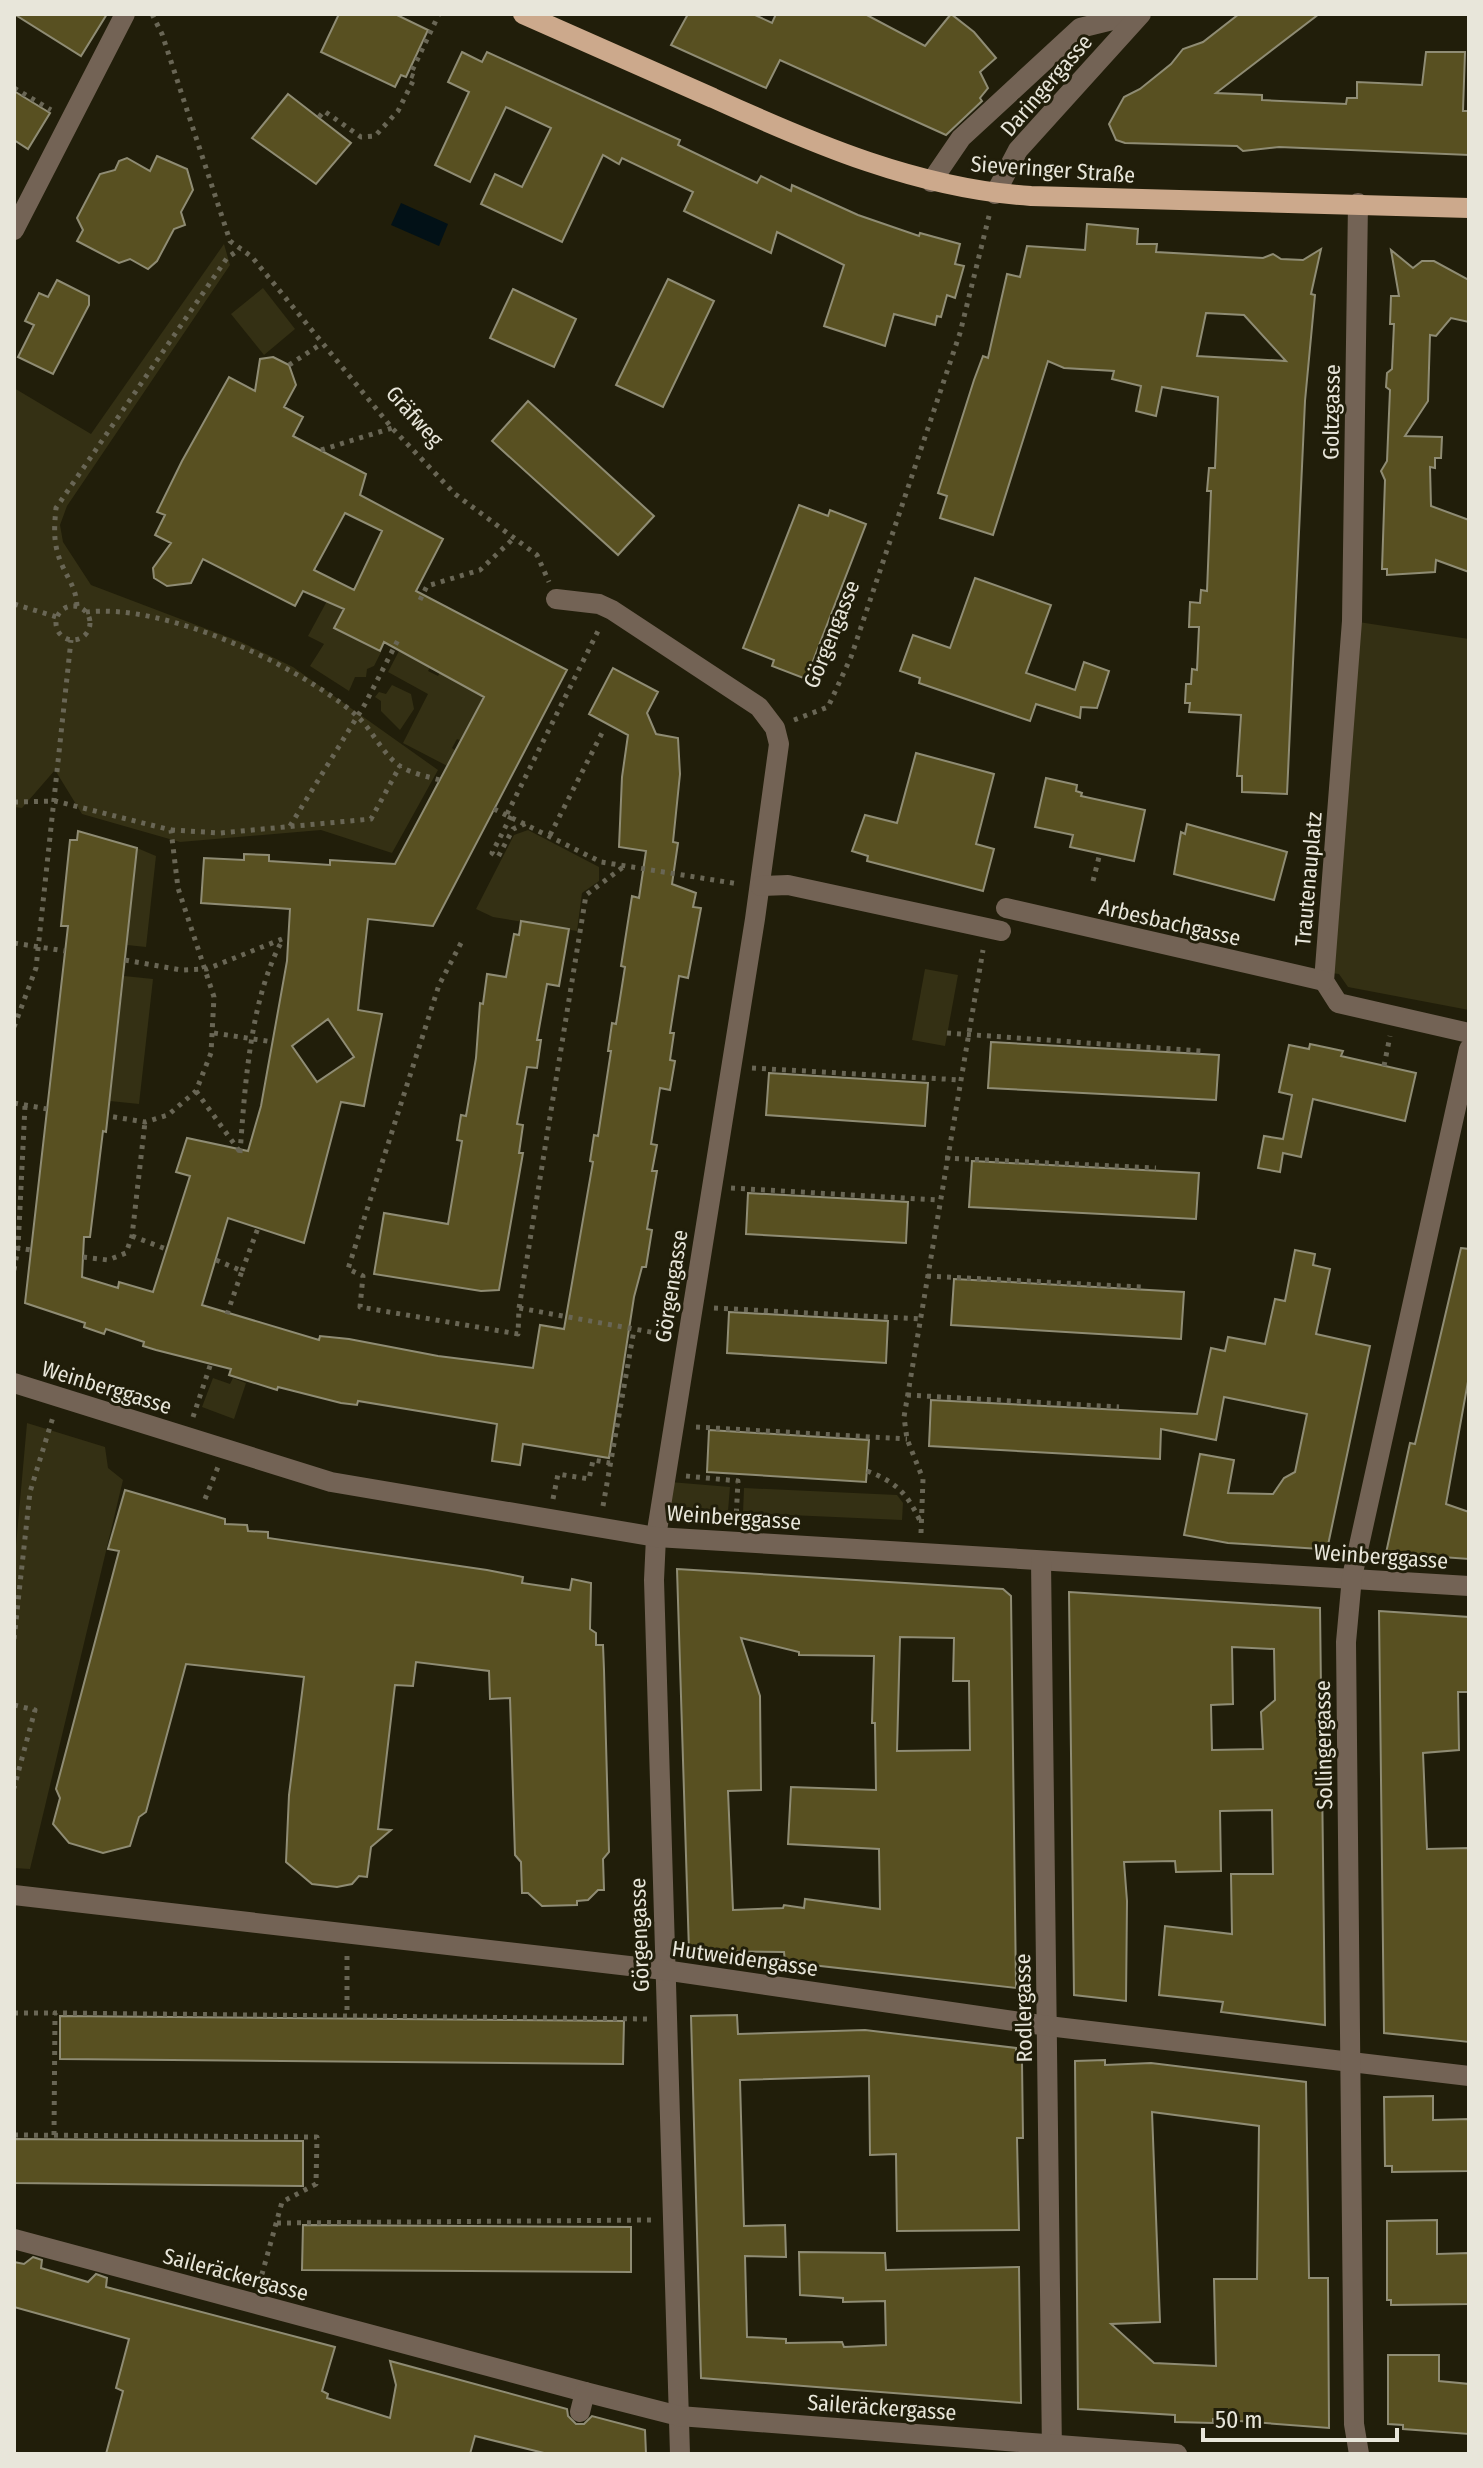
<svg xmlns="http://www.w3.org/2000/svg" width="1483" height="2468" font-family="'Fira Sans Condensed',sans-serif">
<rect width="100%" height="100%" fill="#211e0a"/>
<g fill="#343014">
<path d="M224 244 230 265 67 506 60 525 63 542 91 585 241 642 293 667 438 770 392 853 321 830 180 842 82 814 55 770 22 808 14 807V388L91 434Z"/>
<path d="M263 288 295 329 264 355 231 314Z"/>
<path d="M327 601 344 609 334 628 381 652 374 666 367 669 366 677H355L349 691 310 666 324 644 308 636Z"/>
<path d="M1352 621 1469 639V1010L1348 987 1339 974 1324 972Z"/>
<path d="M399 651 432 664 428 671 438 676 442 669 489 688 465 742 457 739 452 748 459 753 455 770 403 743 428 694 388 672Z"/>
<path d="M392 685 411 694 414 709 400 730 381 711V701L375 697 379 692 386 694Z"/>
<path d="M528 830 599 867V881L582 893 577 931 493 917 476 909 514 835Z"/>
<path d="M137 848 156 856 146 947 127 945Z"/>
<path d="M925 969 958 975 945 1046 912 1040Z"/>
<path d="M124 976 153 979 139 1104 110 1101Z"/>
<path d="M213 1378 230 1384 233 1378 246 1383 234 1419 202 1407Z"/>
<path d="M27 1423 105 1447 108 1468 123 1480 30 1869 14 1868V1568Z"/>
<path d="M670 1482 730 1487 728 1511 667 1506Z"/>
<path d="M744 1488 897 1495 903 1503 902 1520 743 1513Z"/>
</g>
<path fill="#021117" d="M401 203 448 224 439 246 391 225Z"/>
<g fill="#585021" stroke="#8f8c74" stroke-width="2" fill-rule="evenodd">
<path d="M14 14H107L81 56Z"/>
<path d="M339 14H395L428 30 406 77 401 75 395 87 321 52Z"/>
<path d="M688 14H753L772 23 776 14H865L925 46 951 14 974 32 996 58 980 72 988 88 980 98 982 101 946 135 780 60 766 88 671 45Z"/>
<path d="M1239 14H1319L1216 93 1262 95V100L1346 104 1347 98H1357V82L1422 85 1426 52H1465L1463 111H1469V155L1279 147 1243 151 1237 146 1125 143 1116 140 1109 124 1124 97 1140 89 1171 64 1183 49 1203 42Z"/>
<path d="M462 52 482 62 487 52 680 140 678 145 757 183 761 176 791 191 792 185 858 215 919 236 920 233 960 244 955 264 964 266 955 298 947 295 941 317 937 316 935 325 894 314 885 346 824 326 844 265 777 232 771 253 684 211 693 192 622 158 619 164 603 155 562 242 481 204 495 174 522 187 551 128 506 107 470 182 435 165 469 92 448 82Z"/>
<path d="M14 91 50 113 28 149 14 140Z"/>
<path d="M288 94 351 143 316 184 252 138Z"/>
<path d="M157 156 187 169 193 190 181 212 185 225 174 229 157 261 148 269 130 259 119 263 77 241 83 230 77 218 100 174 115 170 119 161 127 158 150 171Z"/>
<path d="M1087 224 1138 229 1137 244H1157L1156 252 1263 258 1273 254 1281 259 1303 260 1321 249 1311 294 1315 295 1305 401 1287 794 1242 792V776H1237L1241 715 1189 712 1190 703H1185L1186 684H1191L1192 669 1197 670 1199 627H1189L1190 602 1200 603 1201 590 1207 591 1211 491H1207L1209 468H1215L1218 397 1162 387 1156 416 1136 411 1141 386 1112 379 1114 371 1064 368 1048 361 993 535 940 518 947 496 938 493 974 380 983 356 988 358 1007 274 1020 277 1027 246 1085 250ZM1206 313 1244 315 1286 361 1197 356Z"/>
<path d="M1391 250 1413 268 1422 261H1434L1469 280V322L1451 318 1436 336 1430 335 1428 401 1405 436 1442 437 1441 458H1435V468L1430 467 1431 506 1469 520V572L1436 560 1435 572 1387 575V569H1382L1385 480 1381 471 1387 461 1390 390 1386 387 1387 373 1392 369 1394 324H1390L1391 296H1399Z"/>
<path d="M668 279 714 301 663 407 616 385Z"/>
<path d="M57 280 89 296V305L53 374 18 357 34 325 25 321 39 293 48 297Z"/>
<path d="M513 289 576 319 554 367 490 338Z"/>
<path d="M273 357 289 365 296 385 284 407 303 417 293 436 366 474 360 495 443 539 416 591 567 670 433 926 368 919 358 1010 382 1014 364 1106 341 1102 304 1243 228 1218 202 1305 319 1340 320 1336 349 1339 438 1356 533 1368 540 1325 564 1329 593 1162 590 1161 594 1135 598 1136 611 1051H608L612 1023 616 1024 625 967 621 966 632 896 639 898 646 851 619 847 622 777 628 735 589 714 613 668 658 692 647 713 656 734 678 738 680 774 673 842 678 843 672 884 696 893 693 907 701 908 688 978 679 976 670 1033H674L670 1060 675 1061 670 1090 660 1088 651 1144 657 1145 652 1171H657L647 1229 652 1230 646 1267H642L634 1297 609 1458 523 1444 520 1465 492 1461 497 1424 358 1401 357 1405 341 1403 278 1387 277 1390 229 1375 231 1369 156 1350 143 1346 144 1342 106 1329 104 1334 84 1327 85 1323 25 1303 68 926H61L70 840H77L78 831 137 848 106 1132 103 1131 90 1237H84L82 1277 118 1288 119 1282 153 1292 190 1176 176 1172 187 1138 248 1151 261 1106 287 961 290 909 201 903 204 858 244 860V854L269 855V861L330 865V860L395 864 484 697 384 642 380 651 334 628 344 609 303 591 295 606 203 559 191 583 167 586 154 578 153 568 171 543 155 535 165 515 157 512 182 461 229 377 255 391 260 359ZM345 513 382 531 354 590 314 570ZM328 1019 354 1057 317 1082 292 1046Z"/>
<path d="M528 401 654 516 618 555 492 441Z"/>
<path d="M799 505 828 516 830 510 866 524 806 679 772 666 774 660 743 648Z"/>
<path d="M975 578 1051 605 1026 673 1075 690 1084 662 1109 671 1097 708 1081 707 1080 718 1036 704 1030 721 919 683 920 678 900 671 913 635 950 648Z"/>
<path d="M916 753 994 774 976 844 994 849 983 891 867 861 868 856 852 851 865 815 897 823Z"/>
<path d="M1046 778 1077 785 1076 791 1082 793 1081 796 1145 810 1134 861 1070 847 1073 835 1035 827Z"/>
<path d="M1187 824 1287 852 1274 900 1174 874 1181 832 1185 834Z"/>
<path d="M521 921 569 929 559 986 547 984 537 1040H541L537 1068 527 1067 517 1124 523 1125 519 1153H523L499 1290 481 1291 374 1274 384 1213 448 1224 462 1141 457 1140 461 1115 466 1116 476 1058 480 1003 483 1004 487 974 506 977 514 934 519 935Z"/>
<path d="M991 1042 1219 1055 1216 1100 988 1088Z"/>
<path d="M1310 1044 1343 1051 1341 1056 1416 1073 1405 1121 1313 1099 1301 1157 1283 1153 1280 1172 1258 1168 1264 1136 1283 1139 1292 1095 1279 1092 1289 1045 1309 1049Z"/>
<path d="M769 1073 928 1083 925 1126 766 1115Z"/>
<path d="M972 1161 1199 1173 1196 1219 969 1207Z"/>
<path d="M748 1193 908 1202 906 1243 746 1234Z"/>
<path d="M1461 1248 1469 1249V1376L1446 1504 1469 1512V1559L1386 1553 1410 1443 1415 1444Z"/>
<path d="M1295 1250 1315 1254 1313 1265 1330 1269 1316 1334 1370 1346 1328 1545 1320 1549 1228 1543 1184 1535 1200 1454 1234 1460 1228 1493 1273 1494 1284 1478 1295 1472 1307 1414 1224 1397 1216 1440 1161 1429 1160 1459 929 1446 931 1400 1197 1414 1211 1348 1225 1351 1228 1337 1265 1344 1275 1299 1285 1301Z"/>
<path d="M954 1279 1184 1292 1181 1339 951 1325Z"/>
<path d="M729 1312 888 1321 886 1363 727 1353Z"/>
<path d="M709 1430 869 1440 866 1482 707 1472Z"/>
<path d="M125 1490 225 1519V1524L247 1525 248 1531 268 1532V1538L487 1570 523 1577 522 1583 570 1590 572 1579 591 1583 590 1629 596 1633V1645H603L604 1670 609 1852 603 1859 604 1890H598L588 1900 577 1901V1905L542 1906 528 1893H522L521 1862 515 1855 510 1698 490 1699 489 1671 416 1662 413 1686 395 1685 378 1829 391 1830 371 1847 367 1877 359 1876 352 1884 337 1887 312 1884 286 1862 289 1795 304 1677 186 1664 146 1812 139 1817 130 1846 103 1853 69 1843 53 1824 60 1798 56 1789 119 1551 108 1549Z"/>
<path d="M677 1569 1003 1589 1011 1596 1016 1988 785 1962 784 1952 689 1951ZM900 1637 954 1638 953 1681H969L970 1750 897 1751ZM741 1638 799 1652V1655L874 1656 872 1723H875L876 1790 791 1787 788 1844 879 1849 880 1909 805 1899 804 1908 784 1905 783 1908 733 1910 728 1791 761 1790 760 1696Z"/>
<path d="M1069 1592 1320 1608 1325 2025 1221 2012 1223 2002 1159 1995 1165 1926 1232 1934 1231 1874H1273L1272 1810 1220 1811 1221 1871 1176 1872 1175 1861 1124 1862 1127 1901 1126 2001 1074 1995ZM1232 1647 1274 1649 1275 1700 1261 1712 1263 1749 1212 1750 1211 1705 1233 1704Z"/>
<path d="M1379 1611 1469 1617V1692H1458L1459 1750 1423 1753 1427 1849 1469 1848V2042L1384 2033Z"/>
<path d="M737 2015 738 2034 865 2030 1016 2048V2062H1022L1023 2138H1017L1019 2230 897 2231 896 2154 870 2155 869 2076 740 2080 744 2226 785 2225 786 2257 745 2256 747 2337 786 2339V2343L842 2342 844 2347 886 2345 885 2301 843 2302V2298L800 2295 799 2252 885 2253 886 2270 1019 2267 1021 2403 701 2378 691 2016Z"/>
<path d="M60 2016 624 2021 623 2064 60 2059Z"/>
<path d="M1105 2060V2065L1151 2063 1306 2082 1309 2278H1328L1329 2428 1213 2419V2423L1175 2422V2415L1078 2409 1075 2061ZM1152 2112 1259 2126 1257 2279H1214L1216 2366 1154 2363 1111 2324 1160 2322Z"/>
<path d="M1433 2096V2120L1469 2119V2171L1392 2172V2166H1385L1384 2097Z"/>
<path d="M14 2139 303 2141V2186L14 2183Z"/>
<path d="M1437 2220V2254L1469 2253V2304L1391 2305V2300H1387V2221Z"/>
<path d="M303 2225 631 2227V2272L302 2270Z"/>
<path d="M33 2257 42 2260 41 2268 88 2282 96 2274 107 2278 106 2287 335 2347 322 2391 328 2394 327 2398 390 2418 396 2385 390 2361 567 2409 568 2416 576 2424H584L592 2416 645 2430 646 2454H548L475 2436 470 2454H106L123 2391 116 2388 129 2339 14 2307V2262L24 2264Z"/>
<path d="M1388 2355H1439V2381L1469 2384V2434L1403 2429V2425L1388 2424Z"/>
</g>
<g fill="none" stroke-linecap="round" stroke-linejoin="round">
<g stroke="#696655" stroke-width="5" stroke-dasharray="4 6" stroke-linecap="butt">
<path d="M152 14 162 34 230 241 252 257 392 428 455 494 537 555 549 582"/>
<path d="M14 88 51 110"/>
<path d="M319 117 324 111 361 137 375 136 398 111 415 77 410 75 439 14"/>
<path d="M289 365 321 344"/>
<path d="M321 450 392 428"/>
<path d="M420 600 427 586 480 570 514 538"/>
<path d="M14 604 57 617"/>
<path d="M77 606C76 588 69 581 62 565 53 545 54 529 56 508L227 258 240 249"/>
<circle cx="73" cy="623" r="17"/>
<path d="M86 612C165 603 296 664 356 715 372 729 382 754 400 766 410 773 429 777 440 780"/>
<path d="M794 720 828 707 851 657 960 333 990 212"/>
<path d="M14 802 55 801 171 830 178 888 214 997 211 1053 196 1091 168 1115 145 1122 108 1116"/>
<path d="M494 809 601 862 739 884"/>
<path d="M507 814 599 629"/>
<path d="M511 816 492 853 498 857 513 829 527 823"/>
<path d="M290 826 365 704 400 636"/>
<path d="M171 830 220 833 371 819 400 766"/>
<path d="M550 835 602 733"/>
<path d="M1093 881 1100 853"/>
<path d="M14 943 65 951"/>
<path d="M461 943 439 985 348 1269 363 1276 360 1307 518 1334 519 1308 656 1333 666 1326"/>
<path d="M125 960 181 970 207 969 282 939"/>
<path d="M14 1027 36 968 71 640"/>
<path d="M214 1033 273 1042"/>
<path d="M947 1033 1201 1051"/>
<path d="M1384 1066 1390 1036"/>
<path d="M752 1068 961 1080"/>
<path d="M196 1091 240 1152"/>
<path d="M14 1103 47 1109"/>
<path d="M25 1106 18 1248 31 1250"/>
<path d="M240 1153C245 1086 250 998 283 939"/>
<path d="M945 1158 1156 1168"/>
<path d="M731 1188 938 1200"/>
<path d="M132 1236 166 1249"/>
<path d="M83 1257 108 1260 126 1253 132 1236 145 1122"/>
<path d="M216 1260 242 1271 226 1317"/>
<path d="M14 1270 18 1248"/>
<path d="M242 1271 258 1228"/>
<path d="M927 1276 1142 1287"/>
<path d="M519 1308 586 895 623 867"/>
<path d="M714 1308 921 1319"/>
<path d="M907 1395 1119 1407"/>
<path d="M193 1417 211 1363"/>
<path d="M696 1427 907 1439"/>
<path d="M867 1471C896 1482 907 1493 920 1521"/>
<path d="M686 1476 738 1481 736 1520"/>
<path d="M205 1499 218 1467"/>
<path d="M553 1499 558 1474 589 1479 593 1460 610 1463"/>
<path d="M603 1506 634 1330"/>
<path d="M921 1533 923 1479 907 1439 904 1417 983 950"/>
<path d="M14 1639 30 1492 53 1417"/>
<path d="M14 1705 35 1710 14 1788"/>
<path d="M347 1956V2015"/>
<path d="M14 2013H55"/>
<path d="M14 2135 317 2137 316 2184 282 2202 259 2285"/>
<path d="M54 2135 55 2013 648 2019"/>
<path d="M277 2223 652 2220"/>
</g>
<g stroke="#736355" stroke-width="20">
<path d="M931 182 961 138 1080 28 1137 14"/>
<path d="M995 194 1018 150 1141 14"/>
<path d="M1358 203 1352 621 1324 981 1338 1003 1469 1033"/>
<path d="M14 230 125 14"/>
<path d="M556 599 599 604 612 610 759 707 775 728 779 744 755 919 656 1537 654 1580 680 2454"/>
<path d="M760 886 788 885 1001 931"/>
<path d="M1006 908 1324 981"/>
<path d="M14 1383 331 1482 656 1537 1469 1586"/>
<path d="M1041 1561 1052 2454"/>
<path d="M14 1895 664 1970 1048 2026 1469 2076"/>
<path d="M14 2239 585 2392"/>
<path d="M580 2412 585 2392 679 2416 1177 2454"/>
<path d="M1359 2454 1354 2424 1346 1642 1352 1577 1469 1049"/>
</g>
<path stroke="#cca98c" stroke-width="20" d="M523 14C587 42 650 70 713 98 814 144 919 189 1031 196L1469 208"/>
</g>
<g text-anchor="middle" stroke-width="6" stroke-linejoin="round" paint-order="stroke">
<g font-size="22" fill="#e8e6da" stroke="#211e0a">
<text transform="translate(1046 85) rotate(-49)" y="8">Daringergasse</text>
<text transform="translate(1053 169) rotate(4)" y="8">Sieveringer Straße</text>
<text transform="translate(1331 412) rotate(-89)" y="8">Goltzgasse</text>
<text transform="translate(415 416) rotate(48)" y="8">Gräfweg</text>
<text transform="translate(831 634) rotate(-68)" y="8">Görgengasse</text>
<text transform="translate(1308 879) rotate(-85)" y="8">Trautenauplatz</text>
<text transform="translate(1170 922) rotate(13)" y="8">Arbesbachgasse</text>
<text transform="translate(671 1286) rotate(-81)" y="8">Görgengasse</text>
<text transform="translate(107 1387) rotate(17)" y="8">Weinberggasse</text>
<text transform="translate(734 1517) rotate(4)" y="8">Weinberggasse</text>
<text transform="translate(1381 1556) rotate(4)" y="8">Weinberggasse</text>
<text transform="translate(1323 1745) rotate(-91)" y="8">Sollingergasse</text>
<text transform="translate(639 1935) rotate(-92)" y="8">Görgengasse</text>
<text transform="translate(745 1958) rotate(8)" y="8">Hutweidengasse</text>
<text transform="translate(1023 2008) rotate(-91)" y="8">Rodlergasse</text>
<text transform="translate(236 2274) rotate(15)" y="8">Saileräckergasse</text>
<text transform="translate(882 2407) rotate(4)" y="8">Saileräckergasse</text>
</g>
</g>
<rect width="1483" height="2468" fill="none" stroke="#e8e6da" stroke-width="32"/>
<path d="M1203 2428v12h194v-12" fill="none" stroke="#e8e6da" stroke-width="4"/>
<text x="1215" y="2428" font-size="24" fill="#e8e6da" stroke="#211e0a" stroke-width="6" paint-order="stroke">50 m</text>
</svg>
